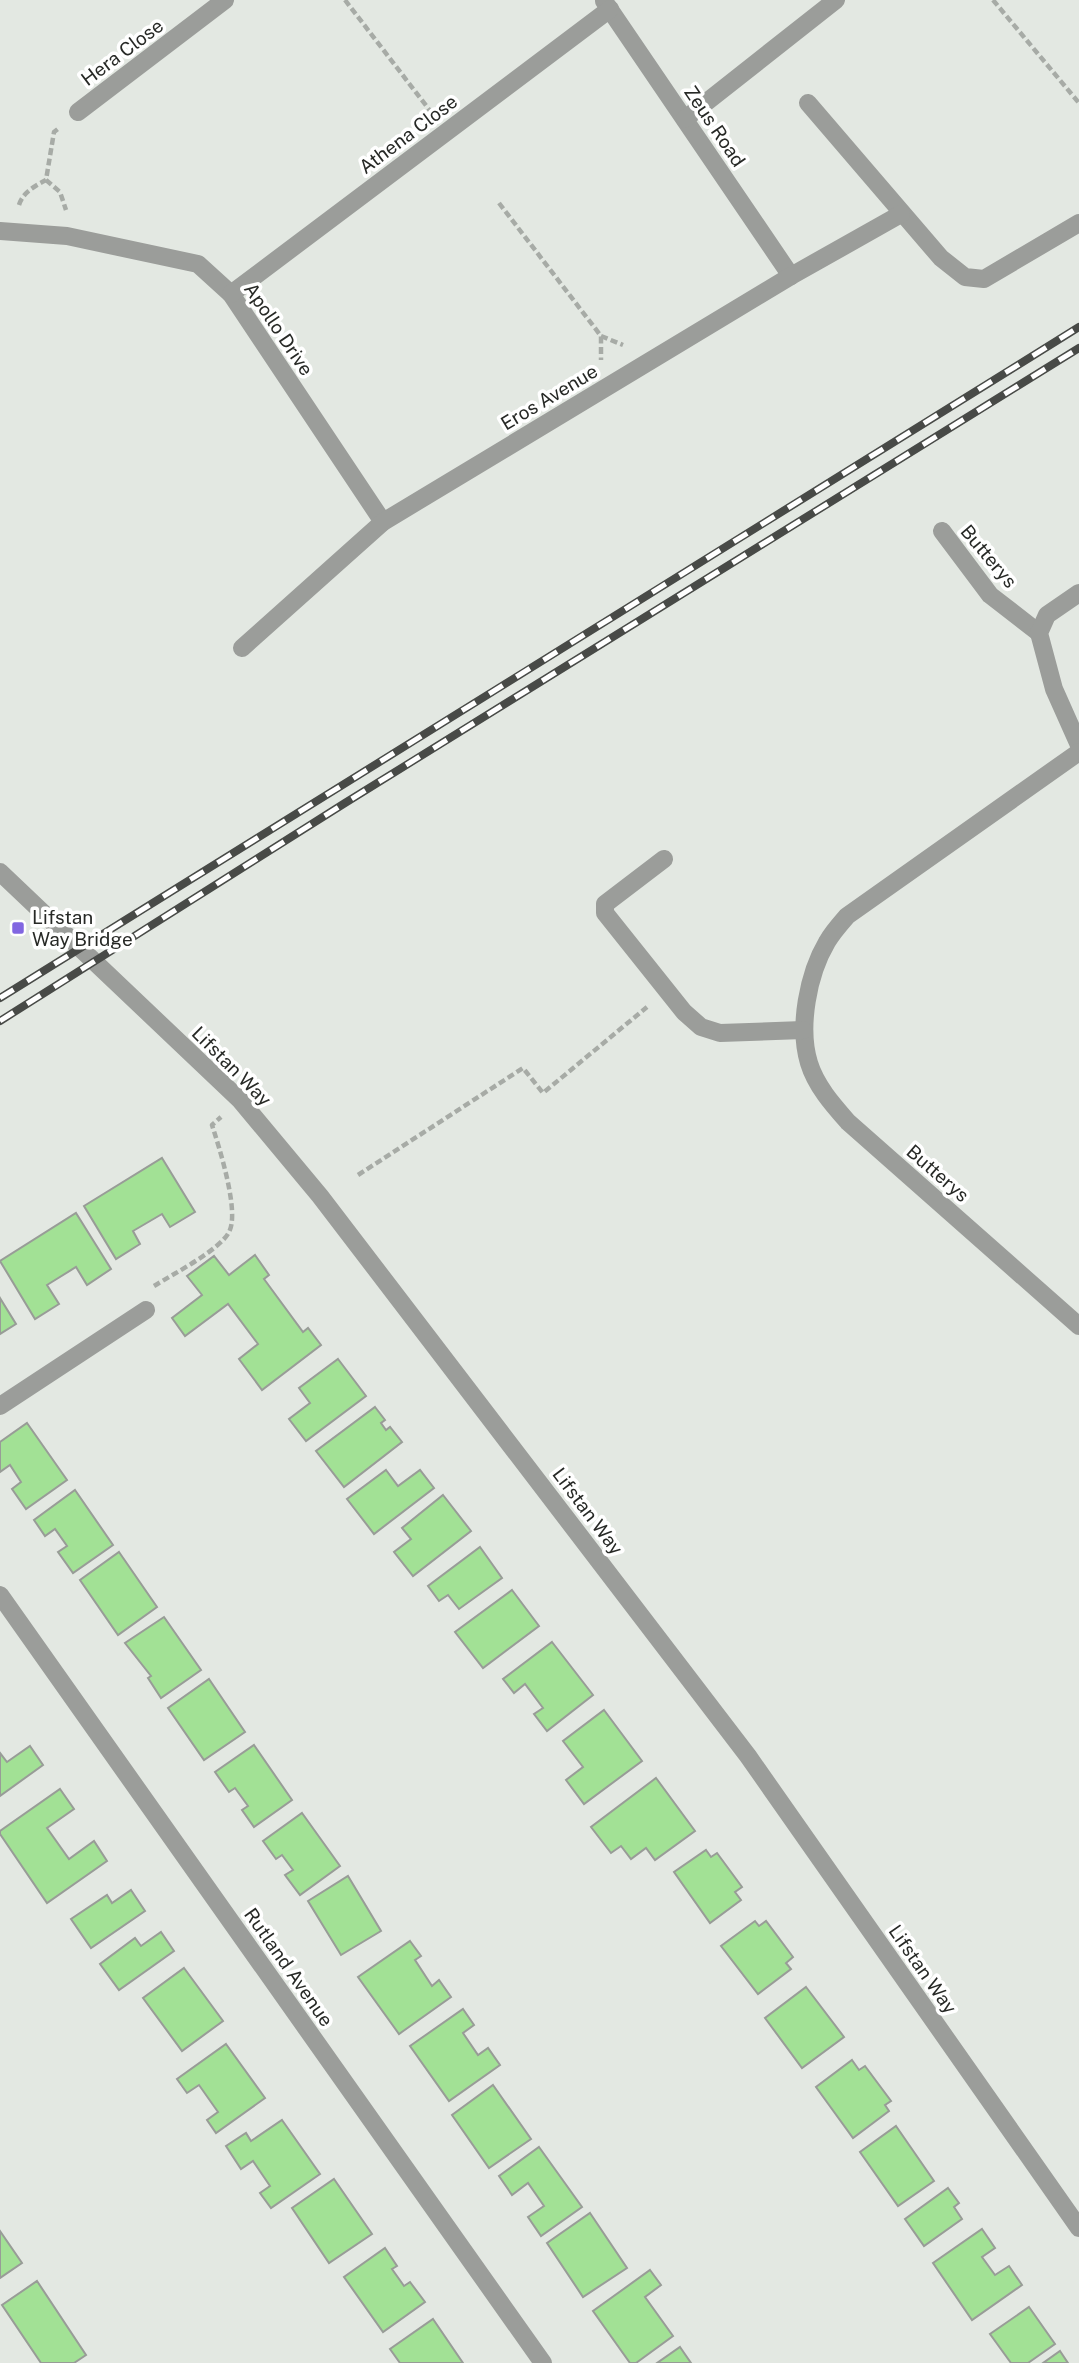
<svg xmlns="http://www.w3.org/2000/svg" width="1079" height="2363" font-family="'Public Sans',sans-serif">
<rect width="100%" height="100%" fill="#e3e8e2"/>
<g fill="#a2e195" stroke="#989c97" stroke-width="2">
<path d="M162 1158 195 1212 170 1227 162 1214 133 1231 140 1244 116 1259 84 1206Z"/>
<path d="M76 1213 111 1269 87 1285 76 1267 47 1285 59 1304 35 1319 0 1261Z"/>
<path d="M255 1255 269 1275 264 1279 303 1332 308 1328 321 1345 262 1390 239 1359 258 1344 228 1304 185 1336 172 1318 202 1295 187 1276 214 1256 229 1275Z"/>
<path d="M0 1298 16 1324 0 1334Z"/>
<path d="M338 1359 366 1396 306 1441 289 1419 310 1403 299 1388Z"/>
<path d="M375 1407 385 1420 381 1423 386 1430 390 1427 402 1442 344 1487 316 1451Z"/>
<path d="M27 1423 67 1480 26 1509 12 1489 21 1482 10 1465 0 1472V1442Z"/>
<path d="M386 1470 398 1486 420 1470 434 1488 374 1534 347 1499Z"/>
<path d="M75 1490 113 1545 73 1573 58 1552 67 1546 55 1529 45 1536 34 1520Z"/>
<path d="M443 1495 471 1531 413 1576 394 1552 411 1539 402 1528Z"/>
<path d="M480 1547 502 1578 459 1609 448 1595 439 1601 428 1586Z"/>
<path d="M119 1552 157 1607 118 1635 80 1580Z"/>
<path d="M512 1590 539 1626 483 1668 455 1632Z"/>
<path d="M164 1617 201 1670 161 1698 148 1678 151 1676 125 1643Z"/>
<path d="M552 1642 593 1695 547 1731 534 1714 543 1708 525 1684 514 1693 503 1679Z"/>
<path d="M209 1679 245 1732 204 1760 168 1708Z"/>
<path d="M604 1710 642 1761 584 1804 566 1780 583 1767 563 1741Z"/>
<path d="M254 1745 292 1800 254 1827 242 1810 248 1806 235 1788 229 1792 215 1772Z"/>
<path d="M30 1746 43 1765 0 1796V1753L7 1762Z"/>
<path d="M656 1778 695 1831 655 1860 646 1848 631 1859 621 1846 611 1853 591 1827Z"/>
<path d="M60 1789 74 1809 47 1828 69 1859 94 1841 107 1861 47 1903 0 1834V1831Z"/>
<path d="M302 1813 340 1866 300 1895 285 1875 293 1870 282 1855 276 1859 263 1841Z"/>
<path d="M706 1850 711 1857 717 1853 742 1887 735 1892 741 1900 710 1923 674 1872Z"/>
<path d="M348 1876 381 1931 341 1955 308 1901Z"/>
<path d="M131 1890 145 1911 91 1948 71 1919 107 1895 112 1903Z"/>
<path d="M755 1921 759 1926 766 1921 793 1957 786 1963 791 1969 758 1994 721 1946Z"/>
<path d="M161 1932 174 1951 119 1990 100 1964 135 1938 141 1946Z"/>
<path d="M410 1941 421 1956 415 1960 432 1986 439 1980 451 1997 399 2034 358 1977Z"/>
<path d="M184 1968 223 2021 182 2051 143 1998Z"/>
<path d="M806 1987 844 2037 802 2068 765 2018Z"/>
<path d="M463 2009 474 2025 463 2033 478 2055 488 2048 500 2065 449 2101 410 2046Z"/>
<path d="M226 2044 265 2098 216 2133 207 2120 218 2112 199 2085 187 2093 177 2079Z"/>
<path d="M852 2060 859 2070 865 2066 891 2101 885 2105 889 2111 853 2138 816 2087Z"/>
<path d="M493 2085 531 2139 489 2168 452 2115Z"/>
<path d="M282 2120 320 2174 271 2208 260 2193 270 2186 253 2161 241 2169 226 2146 246 2133 251 2141Z"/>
<path d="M896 2126 934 2181 898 2206 860 2152Z"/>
<path d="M539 2147 582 2207 541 2236 528 2217 544 2206 528 2183 512 2195 499 2176Z"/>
<path d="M334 2179 372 2234 329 2263 292 2208Z"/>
<path d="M948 2188 959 2203 954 2207 962 2219 924 2246 905 2219Z"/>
<path d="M590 2213 627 2268 583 2297 547 2243Z"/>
<path d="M982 2229 995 2248 982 2257 995 2275 1009 2266 1022 2285 972 2320 933 2263Z"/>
<path d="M0 2231 22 2263 0 2278Z"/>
<path d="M385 2248 397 2266 392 2269 404 2286 410 2282 425 2302 383 2332 344 2277Z"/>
<path d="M650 2270 661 2285 645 2297 673 2336 636 2363H630L593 2311Z"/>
<path d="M37 2281 86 2355 74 2363H41L2 2305Z"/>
<path d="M1029 2307 1055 2344 1028 2363H1011L990 2334Z"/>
<path d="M433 2319 463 2363H400L390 2349Z"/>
<path d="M680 2347 691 2363H657Z"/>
<path d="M1060 2351 1068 2363H1043Z"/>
</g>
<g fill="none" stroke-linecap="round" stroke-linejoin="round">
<g stroke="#a7aba6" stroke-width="4.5" stroke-dasharray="7 3.5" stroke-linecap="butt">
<path d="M345 0 431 112"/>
<path d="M993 0 1079 103"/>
<path d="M46 180 60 192 66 210"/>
<path d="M499 203 601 336V360"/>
<path d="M19 205C23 192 35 186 46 180L54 132 59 128"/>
<path d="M601 336 623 345"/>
<path d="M358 1175 523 1068 543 1093 647 1007"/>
<path d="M154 1286C173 1274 220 1250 229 1232 240 1212 219 1147 212 1125L221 1117"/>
</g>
<g stroke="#9b9d9a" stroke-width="18">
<path d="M604 1 791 276"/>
<path d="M808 103 941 258 965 277 984 279 1079 223"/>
<path d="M78 112 225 0"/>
<path d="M685 119 836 0"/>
<path d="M0 231 67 236 198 264 231 294 383 522"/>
<path d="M231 294 610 9"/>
<path d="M942 531 990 595 1039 633"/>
<path d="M1079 593 1047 615 1039 633 1054 689 1079 745"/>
<path d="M242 648 383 522 791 276 901 214"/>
<path d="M1079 752 847 916C840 924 832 933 827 942 808 974 798 1027 809 1063 816 1086 833 1105 848 1122L1079 1326"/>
<path d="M664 859 605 904V913L684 1012 701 1027 720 1033 803 1030"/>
<path d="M0 872 240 1100 320 1196 748 1756 1079 2228"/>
<path d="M0 1406 146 1310"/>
<path d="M0 1595 543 2363"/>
</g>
<defs>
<g id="rail">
<path d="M0 998 1079 327"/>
<path d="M0 1021 345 803 1079 348"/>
</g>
</defs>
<use href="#rail" stroke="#484a47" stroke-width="8"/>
<use href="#rail" stroke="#fff" stroke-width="5" stroke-dasharray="16" stroke-linecap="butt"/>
</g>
<rect fill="#8166e1" stroke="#fff" stroke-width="2.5" x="11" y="921" width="14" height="14" rx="3.5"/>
<g text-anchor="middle" stroke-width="7" stroke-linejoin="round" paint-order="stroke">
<g font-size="19" fill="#272926" stroke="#fff">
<text transform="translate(122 52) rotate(-37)" y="7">Hera Close</text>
<text transform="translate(715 126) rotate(56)" y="7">Zeus Road</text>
<text transform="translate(408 134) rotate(-37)" y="7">Athena Close</text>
<text transform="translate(279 329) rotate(56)" y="7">Apollo Drive</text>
<text transform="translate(549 397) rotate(-31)" y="7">Eros Avenue</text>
<text transform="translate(989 556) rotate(50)" y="7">Butterys</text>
<text transform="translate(232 1066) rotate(45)" y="7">Lifstan Way</text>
<text transform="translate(938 1173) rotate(41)" y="7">Butterys</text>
<text transform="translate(588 1511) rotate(53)" y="7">Lifstan Way</text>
<text transform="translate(289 1967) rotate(55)" y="7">Rutland Avenue</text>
<text transform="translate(923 1969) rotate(55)" y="7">Lifstan Way</text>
</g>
<g font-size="19" fill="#272926" stroke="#fff" text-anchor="start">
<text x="32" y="924">Lifstan<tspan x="32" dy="22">Way Bridge</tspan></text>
</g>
</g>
</svg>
